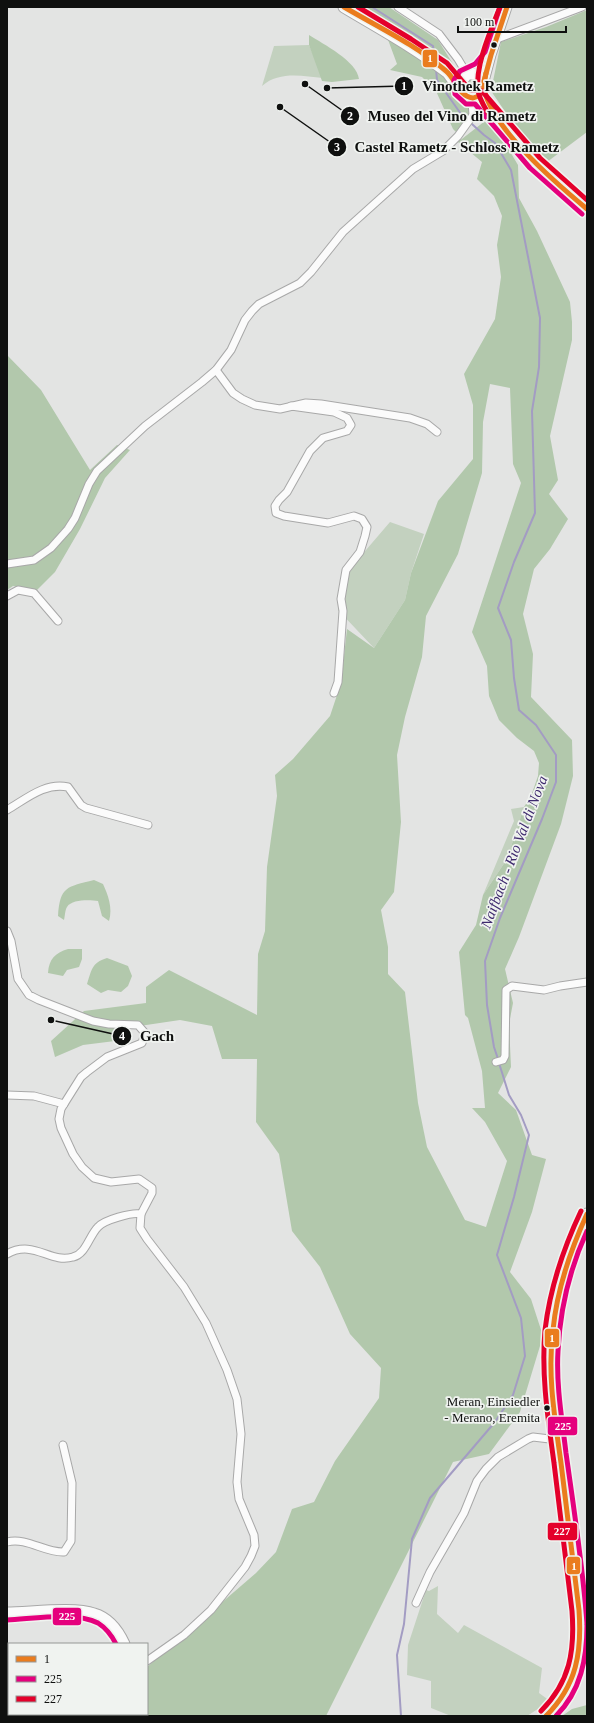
<svg xmlns="http://www.w3.org/2000/svg" width="594" height="1723" font-family="Georgia,serif">
<rect width="100%" height="100%" fill="#e3e4e3"/>
<g fill="#c3d1bf">
<path d="M309 45 323 78C302 76 279 71 262 86L274 46Z"/>
<circle cx="472" cy="86" r="6"/>
<path d="M390 522 424 534 411 573 405 600 374 648 338 610 346 590 348 571Z"/>
<path d="M524 807 507 859 483 895 514 821 511 809Z"/>
<path d="M438 1586 437 1614 458 1633 464 1625 542 1668 539 1693 550 1701 527 1716H451L431 1708V1681L407 1675 408 1645 426 1590 429 1591Z"/>
</g>
<g fill="#b2c8ac" fill-rule="evenodd">
<path d="M355 7H389L438 40 458 72 420 43 374 19Z"/>
<path d="M587 10V132L543 165 519 132 491 91 501 42 546 27Z"/>
<path d="M309 35C323 44 357 61 359 79L332 82 322 81 309 45Z"/>
<path d="M387 37C404 48 472 90 471 109 470 118 461 126 456 132L453 129 436 91 422 77 390 70 397 64Z"/>
<path d="M485 121 497 130 518 165 519 198 537 231 570 302 572 322V340L550 436 558 480 549 494 568 519 550 549 534 569 523 614 533 654 531 697 572 740 573 776 561 824 519 937 505 969 513 1003 509 1024 511 1067 498 1093 516 1110 532 1155 546 1159 532 1212 510 1272 531 1299 543 1336 520 1412 489 1454 453 1462 326 1716H48L51 1714H147V1667L256 1573 276 1552 292 1509 314 1502 335 1461 379 1398 381 1368 350 1334 320 1267 292 1231 279 1154 256 1122 257 1059H222L212 1026 180 1020 126 1028 115 1041 83 1045 55 1057 51 1041 84 1011 146 1003V987L169 970 257 1015 258 954 265 931 267 867 277 796 275 775 293 759 330 716 341 683 347 629 374 648 405 600 411 573 438 501 473 459V405L464 374 495 319 501 277 497 245 502 216 494 196 477 179 482 162 458 142ZM490 384 510 388 513 464 521 483 472 632 487 666 489 696 499 720 517 738 534 751 539 763 538 776 531 796 524 807 507 859 483 895 476 925 459 952 465 1015 468 1018 482 1071 485 1108H472L485 1122 507 1161 486 1227 465 1220 427 1147 418 1103 405 992 388 974V947L381 910 394 892 401 822 397 755 405 717 422 657 426 616 458 554 482 473 483 422Z"/>
<path d="M7 355 41 390 90 470 117 445 130 450 105 478 80 529 55 572 37 590 13 586 7 590Z"/>
<path d="M94 880 103 884C108 895 113 908 109 921L102 916 98 901C90 900 72 899 67 907 65 910 65 916 64 920L58 916C60 886 67 887 94 880Z"/>
<path d="M68 949H82V959L79 967 67 970 63 976 48 973C49 959 55 953 68 949Z"/>
<path d="M107 958 128 966 132 976 128 986 121 992 108 990 101 993 87 984C92 970 91 963 107 958Z"/>
<path d="M587 1705V1716H562L572 1709Z"/>
</g>
<g fill="none" stroke-linecap="round" stroke-linejoin="round">
<g stroke="#a39cc3" stroke-width="2">
<path d="M372 7 433 46 435 59"/>
<path d="M436 69 437 80 461 114 484 135 495 143 511 170 540 318 539 367 532 411 535 513 514 562 498 608 511 640 514 678 519 710 536 725 556 755V782L542 819 500 918 485 961 487 1005 494 1047 498 1059"/>
<path d="M401 1716 397 1655 404 1624 412 1539 430 1498 495 1422 513 1395 525 1356 521 1318 497 1255 514 1197 529 1135 521 1115 509 1095 499 1063"/>
</g>
<defs>
<g id="minor">
<path d="M398 7 439 34 458 59 467 74"/>
<path d="M497 39 582 7"/>
<path d="M466 97 472 101 473 115"/>
<path d="M216 370 233 393 242 399 255 405 280 409 306 403 321 404 410 418 427 424 437 432"/>
<path d="M291 406 334 412 347 418 351 425 347 431 323 438 310 451 287 492 279 500 275 506 276 513 284 516 328 523 354 516 362 519 367 527 365 536 360 552 346 570 341 599 343 611 338 682 334 693"/>
<path d="M7 564 34 560 51 548 68 529 75 518 89 484 97 471 145 426 202 382 216 370 231 350 245 320 252 311 259 304 300 283 311 272 343 232 413 169 443 151 458 136 473 115 479 110 491 112"/>
<path d="M7 596 18 590 34 593 58 621"/>
<path d="M7 810C26 799 45 782 68 787L81 805 86 808 148 825"/>
<path d="M7 931 11 941 18 979 29 995 39 1000 93 1021 109 1024 138 1025 145 1033 142 1043 107 1057 87 1072 81 1077 64 1104 61 1109 59 1119 61 1128 73 1154 82 1167 94 1178 111 1182 139 1179 152 1188V1193L141 1214C132 1212 104 1220 98 1227 89 1236 86 1254 73 1257 50 1264 34 1239 7 1254"/>
<path d="M496 1062 503 1060 505 1056 506 990 512 986 544 990 560 986 587 982"/>
<path d="M7 1095 34 1096 64 1104"/>
<path d="M141 1214 140 1228 147 1239 184 1287 206 1323 227 1370 237 1399 241 1434 237 1482 239 1499 254 1535 255 1546 251 1556 245 1567 211 1610 184 1635 147 1661"/>
<path d="M7 1542C27 1537 45 1553 64 1552L71 1541 72 1483 63 1445"/>
<path d="M416 1603 430 1572 464 1513 477 1481 486 1469 498 1457 528 1439 533 1437 558 1440"/>
</g>
<path id="tertiary" d="M484 81 491 55 507 7"/>
<g id="secondary">
<path d="M344 7C379 28 416 48 448 73L463 94C474 103 487 95 484 81L476 74H467L460 83 461 91"/>
<path d="M478 97 535 163 587 209"/>
<path d="M7 1613C29 1613 75 1607 94 1614 108 1618 118 1631 124 1644"/>
<path d="M83 1716 85 1714"/>
<path d="M546 1716C577 1690 583 1648 579 1610 573 1564 568 1519 562 1474 558 1440 552 1406 551 1372 549 1317 563 1263 587 1214"/>
</g>
</defs>
<use href="#minor" stroke="#a8a8a8" stroke-width="9"/>
<use href="#tertiary" stroke="#a8a8a8" stroke-width="11"/>
<use href="#secondary" stroke="#a8a8a8" stroke-width="13"/>
<use href="#minor" stroke="#fbfbfb" stroke-width="7"/>
<use href="#tertiary" stroke="#fbfbfb" stroke-width="9"/>
<use href="#secondary" stroke="#fbfbfb" stroke-width="11"/>
<defs>
<g id="bus-1">
<path d="M344 7C378 27 416 45 446 71 456 79 458 96 473 98L479 96 484 89V81L491 55 507 7"/>
<path d="M486 73C485 78 484 83 484 88 491 128 557 184 587 209"/>
<path d="M546 1716C577 1685 582 1652 579 1610 573 1561 567 1512 561 1463 555 1419 547 1374 553 1330 557 1289 570 1251 587 1214"/>
</g>
<g id="bus-2">
<path d="M500 7 485 52 475 64 460 71 454 80 455 94 466 104H475L530 168 582 214"/>
<path d="M587 1231C570 1268 560 1310 558 1351 556 1385 562 1419 566 1453 574 1510 583 1567 587 1624"/>
<path d="M7 1620C32 1619 75 1611 98 1623 106 1628 112 1636 116 1644"/>
<path d="M556 1716C581 1691 587 1658 587 1625"/>
</g>
<g id="bus-3">
<path d="M358 7 411 39 447 63 470 90 482 91 540 158 587 200"/>
<path d="M491 118C486 109 479 100 478 90 475 65 491 30 500 7"/>
<path d="M541 1711C570 1682 575 1651 572 1611 566 1561 560 1512 554 1463 548 1419 541 1375 545 1330 550 1288 563 1249 581 1211"/>
</g>
</defs>
<use href="#bus-1" stroke="#f0f3f0" stroke-width="8"/>
<use href="#bus-2" stroke="#f0f3f0" stroke-width="8"/>
<use href="#bus-3" stroke="#f0f3f0" stroke-width="8"/>
<use href="#bus-1" stroke="#ea7c1e" stroke-width="5"/>
<use href="#bus-2" stroke="#e5007d" stroke-width="5"/>
<use href="#bus-3" stroke="#e4002b" stroke-width="5"/>
</g>
<g fill="#0f100f" stroke="#f0f3f0" stroke-width="1.5">
<circle cx="494" cy="45" r="3.5"/>
<circle cx="547" cy="1408" r="3.5"/>
</g>
<g text-anchor="middle" stroke-width="3.5" stroke-linejoin="round" paint-order="stroke">
<g font-size="13" fill="#0f100f" stroke="#f0f3f0" text-anchor="end">
<text x="540" y="1406">Meran, Einsiedler<tspan x="540" dy="16">- Merano, Eremita</tspan></text>
</g>
<g font-size="15" font-style="italic" fill="#3e2a6e" stroke="#f0f3f0">
<text transform="translate(514 852) rotate(-69)" y="5">Naifbach - Rio Val di Nova</text>
</g>
</g>
<path fill="none" stroke="#0f100f" stroke-width="1.5" d="M327 88L404 86M305 84L350 116M280 107L337 147M51 1020L122 1036"/>
<g fill="#0f100f" stroke="#f0f3f0" stroke-width="1.5">
<circle cx="327" cy="88" r="4"/>
<circle cx="305" cy="84" r="4"/>
<circle cx="280" cy="107" r="4"/>
<circle cx="51" cy="1020" r="4"/>
<circle cx="404" cy="86" r="10"/>
<circle cx="350" cy="116" r="10"/>
<circle cx="337" cy="147" r="10"/>
<circle cx="122" cy="1036" r="10"/>
</g>
<g font-size="12" text-anchor="middle" font-weight="bold" fill="#fff">
<text x="404" y="90">1</text>
<text x="350" y="120">2</text>
<text x="337" y="151">3</text>
<text x="122" y="1040">4</text>
</g>
<g font-size="15" text-anchor="middle" font-weight="bold" fill="#0f100f" stroke="#f0f3f0" stroke-width="3.5" stroke-linejoin="round" paint-order="stroke">
<text x="478" y="91">Vinothek Rametz</text>
<text x="452" y="121">Museo del Vino di Rametz</text>
<text x="457" y="152">Castel Rametz - Schloss Rametz</text>
<text x="157" y="1041">Gach</text>
</g>
<g stroke="#f0f3f0" stroke-width="1.5">
<rect x="422" y="49" width="16" height="19" rx="4" fill="#ea7c1e"/>
<rect x="544" y="1328" width="16" height="20" rx="4" fill="#ea7c1e"/>
<rect x="547" y="1416" width="31" height="20" rx="4" fill="#e5007d"/>
<rect x="547" y="1522" width="31" height="19" rx="4" fill="#e4002b"/>
<rect x="566" y="1556" width="15" height="19" rx="4" fill="#ea7c1e"/>
<rect x="52" y="1607" width="30" height="19" rx="4" fill="#e5007d"/>
</g>
<g font-size="11" text-anchor="middle" font-weight="bold" fill="#fff">
<text x="430" y="62">1</text>
<text x="552" y="1342">1</text>
<text x="563" y="1430">225</text>
<text x="562" y="1535">227</text>
<text x="574" y="1570">1</text>
<text x="67" y="1620">225</text>
</g>
<rect width="594" height="1723" fill="none" stroke="#0f100f" stroke-width="16"/>
<rect x="8" y="1643" width="140" height="72" fill="#f0f3f0" stroke="#969896"/>
<rect x="16" y="1656" width="20" height="6" fill="#ea7c1e" stroke="#969896"/>
<text x="44" y="1663" font-size="12" fill="#0f100f">1</text>
<rect x="16" y="1676" width="20" height="6" fill="#e5007d" stroke="#969896"/>
<text x="44" y="1683" font-size="12" fill="#0f100f">225</text>
<rect x="16" y="1696" width="20" height="6" fill="#e4002b" stroke="#969896"/>
<text x="44" y="1703" font-size="12" fill="#0f100f">227</text>
<path d="M458 26v6h108v-6" fill="none" stroke="#0f100f" stroke-width="2"/>
<text x="464" y="26" font-size="12" fill="#0f100f" stroke="#f0f3f0" stroke-width="3" paint-order="stroke">100 m</text>
</svg>
